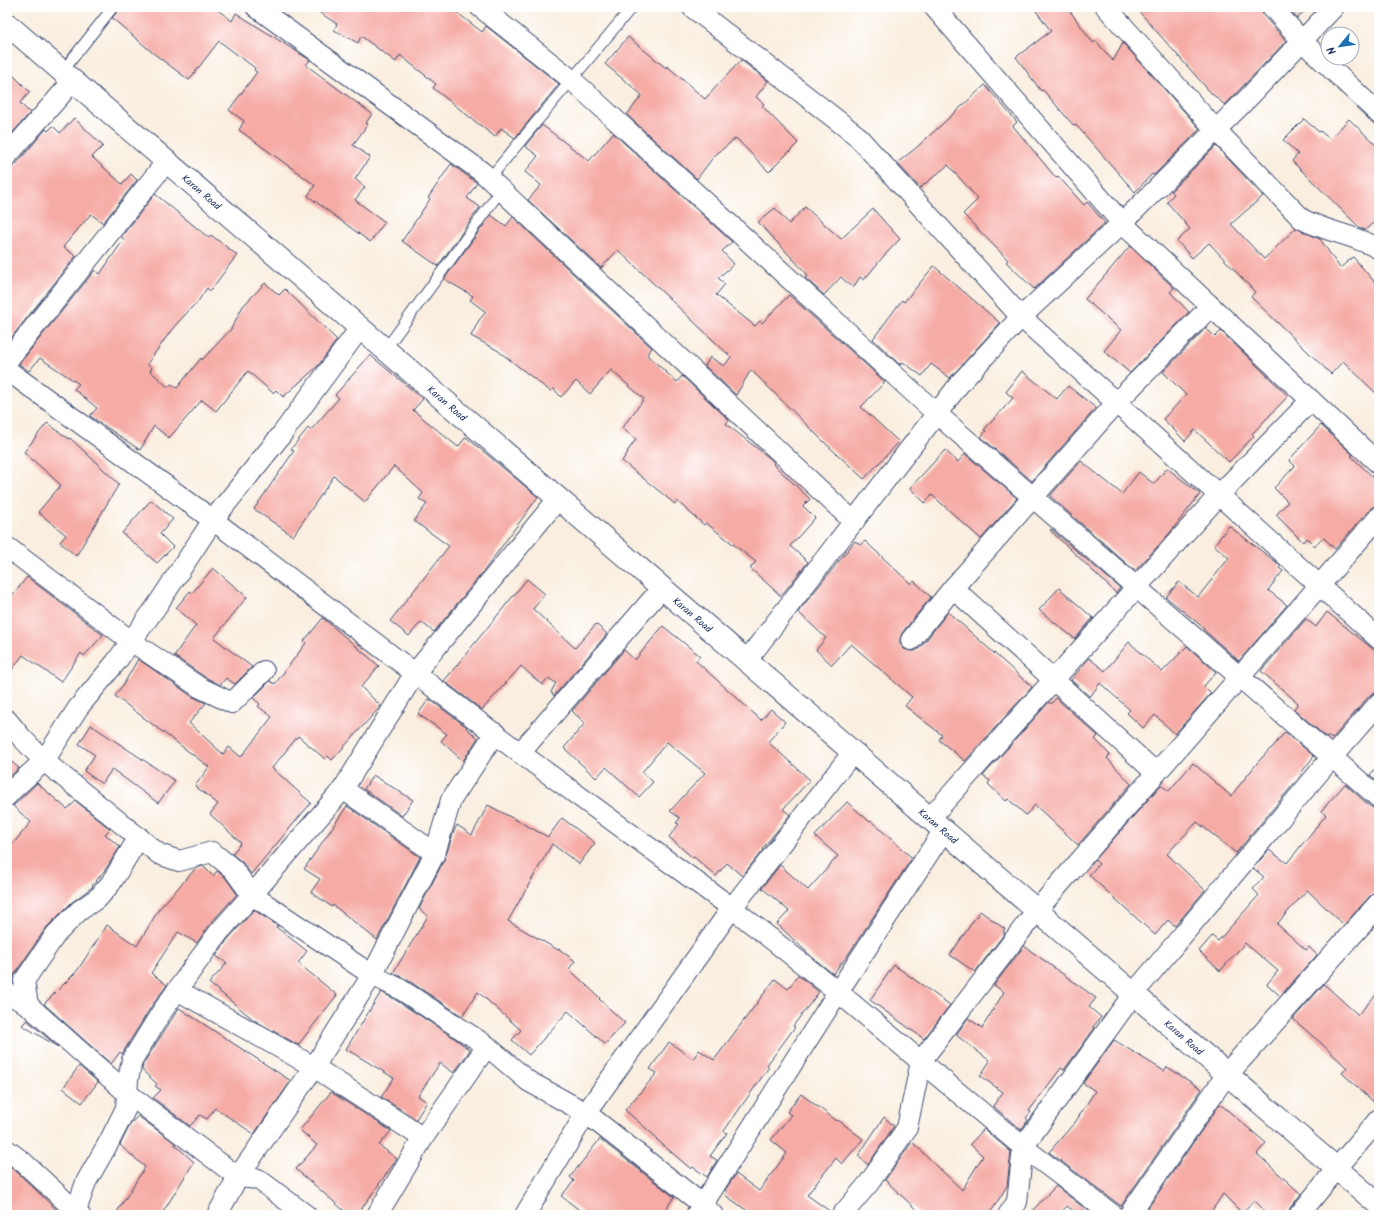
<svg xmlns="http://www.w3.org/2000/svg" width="1386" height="1222" font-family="Kalam,sans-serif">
<rect width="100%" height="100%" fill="#fff"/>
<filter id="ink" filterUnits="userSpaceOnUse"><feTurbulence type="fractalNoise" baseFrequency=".025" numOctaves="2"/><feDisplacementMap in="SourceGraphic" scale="8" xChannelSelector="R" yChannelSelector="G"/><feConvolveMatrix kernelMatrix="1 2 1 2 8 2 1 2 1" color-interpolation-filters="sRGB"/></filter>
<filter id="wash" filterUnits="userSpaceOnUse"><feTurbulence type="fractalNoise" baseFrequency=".012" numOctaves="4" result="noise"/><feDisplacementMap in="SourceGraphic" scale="16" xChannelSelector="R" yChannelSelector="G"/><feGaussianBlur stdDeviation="0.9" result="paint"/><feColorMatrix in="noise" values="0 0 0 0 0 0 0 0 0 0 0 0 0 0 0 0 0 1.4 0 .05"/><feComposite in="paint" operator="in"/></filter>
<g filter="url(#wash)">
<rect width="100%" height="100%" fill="#f9eedf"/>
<g id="blocks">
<g fill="#f6aba5">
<path d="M119 7H214L232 21 236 13 310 60 306 65 372 114 366 123 368 124 353 145 370 157 355 179 365 187 355 200 385 222 370 242 308 196 315 185 239 130 244 121 229 110 257 72 254 70 255 68 219 41 189 80 153 53 112 18 118 11Z"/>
<path d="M311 7H450L482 32 486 26 559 84 515 138 501 128 495 137 433 88 436 84 400 55 396 62 361 36 358 43 334 30 337 24Z"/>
<path d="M1033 7H1067L1093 43 1096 41 1113 61 1123 43 1200 129 1154 175 1152 174 1135 192 1076 125 1074 126 1043 90 1041 91 1016 57 1051 31Z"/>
<path d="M1135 7H1261L1263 15 1286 41 1225 105 1211 93Z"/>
<path d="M1287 7H1309L1297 18Z"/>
<path d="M628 37 666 68 667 66 705 99 741 60 768 81 756 97 764 104 762 106 798 143 769 172 736 138 714 156 697 179 627 115 642 95 605 64Z"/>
<path d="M7 69 30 92 20 103 30 113 7 139Z"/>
<path d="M985 85 1017 122 1013 126 1056 178 1058 176 1084 205 1087 202 1105 223 1034 289 1006 262 1008 260 963 214 978 199 948 165 920 188 897 163 916 148Z"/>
<path d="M74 118 103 146 92 157 122 184 131 174 137 180 103 223 91 214 63 247 76 256 7 343V167H11L16 164 46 129 48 131 53 126 60 133Z"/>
<path d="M1304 119 1319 132 1320 131 1330 139 1349 119 1379 148V218L1365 230 1359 227 1292 161 1298 154 1283 140Z"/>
<path d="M542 125 589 161 613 133 732 242 722 251 734 264 718 278 725 284 716 295 755 326 760 321 762 323 789 295 885 382 861 407 899 442 864 479 824 442 751 370 736 395 705 366 710 357 724 366 731 357 618 250 601 268 528 200 541 185 525 172 538 156 525 146Z"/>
<path d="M1216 146 1263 196 1231 224 1264 259 1296 228 1320 239 1340 268 1353 257 1379 287V396L1343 361 1331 374 1251 297 1255 292 1209 243 1192 258 1177 241 1190 229 1167 202 1174 194 1171 191Z"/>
<path d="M451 164 477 183 467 198 480 207 438 266 402 241 430 199 428 198Z"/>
<path d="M155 194 209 238 211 235 237 255 210 291 207 288 195 306 194 305 173 328 147 364 152 368 150 371 168 387 171 384 177 388 201 358 202 360 231 329 243 306 265 283 279 295 285 289 337 340 318 366 283 397 276 390 273 393 248 371 216 411 202 400 169 438 154 426 140 450 90 416 97 408 74 389 79 384 40 358 29 371 19 364 95 270 100 274 124 239 121 237Z"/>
<path d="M805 207 841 239 873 209 900 239 882 258 864 280 860 277 853 288 841 277 824 295 805 278 808 275 758 222 775 208 789 224Z"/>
<path d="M491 215 506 226 513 217 652 348 647 355 677 382 682 376 729 420 726 424 772 460 774 463 773 464 810 499 803 506 815 518 790 546 808 562 781 596 750 568 756 562 706 523 704 525 677 501 675 504 622 461 628 452H627L636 439 622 428 644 399 611 370 590 394 576 381 561 397 553 388 550 391 497 350 471 336 479 320 486 312 470 300 473 296 444 279Z"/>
<path d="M1130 246 1174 288 1170 292 1189 312 1130 373 1104 351 1121 330 1085 299Z"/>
<path d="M934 266 1000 323 950 378 931 364 922 376 903 362 900 365 873 339 902 300 904 302Z"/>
<path d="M1206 328 1215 337 1221 331 1288 396 1252 434 1254 436 1229 462 1195 430 1185 441 1163 419 1186 395 1163 372Z"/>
<path d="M370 355 423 399 413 410 458 447 466 437 538 497 483 572 434 632 421 622 409 636 390 621 449 546 414 521 427 504 419 499 423 493 394 466 365 502 334 476 293 536 254 509 294 451 291 449 308 428 311 430 339 398 335 395Z"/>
<path d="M1022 371 1057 399 1068 386 1096 408 1032 481 981 437 986 431 984 430 1013 398 1006 392Z"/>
<path d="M47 423 69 439 70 438 119 484 76 556 60 542 66 535 38 512 61 485 24 452Z"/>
<path d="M1321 425 1353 455 1351 456 1379 483V503L1370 509 1335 549 1323 537 1315 546 1307 538 1303 542 1276 515 1288 502 1274 488 1295 466 1289 460Z"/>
<path d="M945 450 958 462 965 454 1017 498 981 539 932 495 925 503 910 488Z"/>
<path d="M1081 461 1122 494 1139 472 1154 484 1167 468 1200 494 1168 535 1135 571 1050 496Z"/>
<path d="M151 500 173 519 160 534 173 547 157 563 122 533Z"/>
<path d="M1229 526 1281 566 1279 568 1283 571 1268 590 1287 605 1239 661 1203 629 1204 628 1166 597 1179 582 1198 597 1229 558 1214 545Z"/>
<path d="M1051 529 1120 588 1116 593 1050 530Z"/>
<path d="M855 541 860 545 865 541 911 584 914 581 931 597 902 633 900 639V644L904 649 910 651H915L920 648 948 612 1032 687 965 761 939 740 942 735 905 706 912 697 851 644 832 665 816 650 826 638 798 612Z"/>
<path d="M213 568 247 597 214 638 252 667 235 684 226 678 220 685 205 677 174 656 196 625 176 608 190 591 192 593Z"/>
<path d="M27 577 103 635 84 656 81 653 61 682 23 655 7 676V602Z"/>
<path d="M527 579 545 594 533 609 575 648 596 624 607 634 554 696 551 692 556 683 548 678 542 685 521 666 482 710 444 681Z"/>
<path d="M1059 588 1093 618 1075 639 1039 610Z"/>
<path d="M1327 612 1379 654V692H1375L1370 695 1332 739 1328 736 1327 738 1294 709 1298 703 1261 671 1306 619 1316 627Z"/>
<path d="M323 618 379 666 361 687 381 706 332 760 328 756 325 759 298 736 272 768 311 803 251 874 242 862 232 854 241 843 210 814 218 804 195 786 209 767 115 696 125 682 138 659 193 697 206 703 189 723 223 754 229 747 241 757 272 717 258 706 260 704 253 698 270 681 275 684 306 643 304 641Z"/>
<path d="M663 626 700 656 696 661 761 720 771 709 785 722 768 742 810 780 783 809 790 815 762 849 763 850 742 876 727 863 716 876 694 857 693 858 669 837 679 824 676 823 680 818 670 811 705 773 667 742 642 772 653 782 639 797 606 767 596 778 564 748 585 723 572 711 624 650 635 660Z"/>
<path d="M1129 642 1162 672 1187 646 1216 672 1204 686 1211 693 1175 734 1155 715 1143 728 1127 713 1130 710 1100 683 1090 697 1071 680 1089 658 1105 671Z"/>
<path d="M1056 698 1098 736 1095 739 1110 755 1107 758 1131 784 1078 845 1035 805 1026 815 1008 799 1006 801 988 784 990 781 983 776 1049 702 1051 704Z"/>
<path d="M429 699 467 727 466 728 478 738 463 761 441 741 447 734 418 714Z"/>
<path d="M91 725 175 781 158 803 112 769 102 784 84 771 95 755 79 744Z"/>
<path d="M1285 732 1314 756 1301 773 1302 774 1236 853 1197 822 1167 854 1205 890 1175 926 1168 920 1155 935 1089 875 1099 864 1095 860 1161 785 1169 791 1193 763 1231 796 1258 762 1270 749H1271Z"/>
<path d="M7 758 19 768 7 779Z"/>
<path d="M1379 763V783L1370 775Z"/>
<path d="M373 775 413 800 402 816 364 789Z"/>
<path d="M37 783 67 809 76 801 110 829 105 834 120 847 105 870 92 886 93 887 91 888 71 903 46 928 14 975 13 983 7 982V851L31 822 13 806Z"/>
<path d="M1345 784 1371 807 1379 809V889L1370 896 1344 925 1307 890 1277 924 1306 950 1309 947 1317 955 1280 996 1267 984 1278 971 1245 943 1220 971 1199 951 1212 936 1218 941 1259 895 1253 889 1264 877 1253 868 1269 850 1287 863 1326 815 1321 811Z"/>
<path d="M847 802 870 822 871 821 912 858 848 955 833 974 812 957 777 924 789 911 762 888 780 865 808 890 838 856 815 836Z"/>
<path d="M488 805 548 837 562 818 595 843 579 864 552 844 508 921 558 950 559 949 575 961 569 969 600 998 599 999 625 1023 605 1044 568 1011 529 1055 512 1040 521 1030 478 992 462 1016 406 979 393 973 428 916 419 909 445 858 454 831 457 825 472 835Z"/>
<path d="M347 806 420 857 377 940 333 905 332 907 311 892 320 879 304 869Z"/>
<path d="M203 866 213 876 217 871 225 877 237 894 210 924 197 943 178 932 151 973 167 985 151 1007 122 1054 120 1052 111 1064 44 1004 77 971 107 925 137 946 159 909 196 868Z"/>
<path d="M254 910 278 926 276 927 307 951 298 963 337 995 298 1045 254 1020 209 983 227 963 216 956 228 939Z"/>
<path d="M980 911 1005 929 1003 932 1005 933 975 972 950 955Z"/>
<path d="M1024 946 1096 998 1089 1007 1101 1017 1093 1027 1095 1028 1064 1070 1061 1068 1029 1111 1031 1112 1026 1118 1028 1120 1021 1130 993 1106 1003 1092 980 1076 990 1061 956 1035 968 1018 982 1028 1004 992 994 985Z"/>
<path d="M894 965 950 1005 924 1039 870 1000Z"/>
<path d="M798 975 819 992 793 1026 795 1027 767 1065 769 1067 724 1131 727 1133 710 1156 717 1160 707 1177 693 1167 691 1169 656 1139 657 1138 625 1110 657 1073 650 1069 669 1042 693 1059 699 1050 714 1060 775 979 788 989Z"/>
<path d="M1324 984 1358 1015 1379 991V1107L1342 1073 1347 1068 1322 1044 1293 1019Z"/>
<path d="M381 992 394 999 450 1035 470 1050 454 1073 440 1063 418 1096 427 1102 416 1119 381 1097 394 1078 346 1049Z"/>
<path d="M179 1008 291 1081 254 1134 215 1108 207 1119 200 1115 190 1126 153 1098 161 1090 155 1086 157 1084 142 1070 143 1064Z"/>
<path d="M27 1020 58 1047 22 1025Z"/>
<path d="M1114 1040 1164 1071 1167 1067 1202 1089 1121 1206 1049 1152 1076 1121 1095 1091 1083 1083Z"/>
<path d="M79 1066 98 1082 82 1103 63 1088Z"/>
<path d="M331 1092 391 1131 379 1145 397 1159 357 1215H349L296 1169 317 1145 300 1130Z"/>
<path d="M801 1094 837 1121 838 1120 863 1139 842 1164 836 1158 807 1195 831 1212V1215H753L725 1195 727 1192 725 1190 736 1174 759 1191 787 1153 771 1140 791 1115 787 1112Z"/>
<path d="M1220 1104 1266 1143 1257 1154 1301 1194 1290 1208 1288 1215H1269L1254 1200 1242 1213 1223 1194 1209 1215H1143Z"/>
<path d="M138 1116 175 1143 174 1144 194 1162 161 1215H115L145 1167 120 1145 131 1123Z"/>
<path d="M884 1117 894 1126 868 1165 858 1156Z"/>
<path d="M984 1129 1011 1152 1007 1186 989 1215H922L885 1180 912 1142 962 1190 983 1156 970 1144Z"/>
<path d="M600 1139 674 1197 662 1215H586L561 1196 574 1181 570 1177Z"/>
<path d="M7 1164 16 1171 62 1215H7Z"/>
<path d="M1056 1186 1084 1208 1078 1215 1067 1206 1059 1215H1028Z"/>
</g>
</g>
</g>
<g filter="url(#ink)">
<use href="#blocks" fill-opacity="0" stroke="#3c4c71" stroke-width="1"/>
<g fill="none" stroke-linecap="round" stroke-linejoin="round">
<defs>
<g id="service">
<path d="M62 72 113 7"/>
<path d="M489 179 632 7"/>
<path d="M385 350 501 190"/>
</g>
<g id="minor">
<path d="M256 7 482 172 854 522"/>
<path d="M480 7 572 80 937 414 1379 798"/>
<path d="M692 7 856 135 1021 317 1379 639"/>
<path d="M934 7 1122 223 1379 464"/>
<path d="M1106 7 1216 130 1302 219C1326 232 1356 235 1379 249"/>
<path d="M1272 7 1302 41 1379 114"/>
<path d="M7 156 73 81"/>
<path d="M7 361 167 161"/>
<path d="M7 370 213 520 520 753 732 908 838 992 1023 1147 1113 1215"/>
<path d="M7 547 131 641 199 687 232 703 264 671"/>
<path d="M953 588 1156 773"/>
<path d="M911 640 953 588 1117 402 1211 306"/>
<path d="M747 660 961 382 1021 317 1122 223 1247 99 1334 7"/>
<path d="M7 720 21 737 44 761 159 854 179 861 212 852 233 869 252 895 219 932 195 965 161 1013 132 1060 128 1080 126 1108 109 1142 86 1182 76 1211 73 1215"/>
<path d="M495 733 451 800 435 853 372 975 400 989 487 1046 528 1081 586 1113 703 1205 713 1215"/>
<path d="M520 753 662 588"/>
<path d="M343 789 435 853"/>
<path d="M7 796 10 792 44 761 78 708 116 662 156 607 213 520 282 434 360 328"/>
<path d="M930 818 1219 495 1311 400"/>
<path d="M177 990 314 1067 423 1138"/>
<path d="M7 993 28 1005 127 1093 238 1177 258 1179 306 1215"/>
<path d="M28 1005 24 981 56 934 79 911 99 897 111 883 139 837"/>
<path d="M7 1150 23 1162 80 1215"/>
<path d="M217 1215 238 1177 314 1067 372 975 252 895 343 789 415 673 558 499"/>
<path d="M377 1215 423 1138 487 1046"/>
<path d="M525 1215 586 1113 732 908 853 752"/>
<path d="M696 1215 838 992 944 830"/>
<path d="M842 1215 869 1183 907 1128 921 1061 1037 910 1379 517"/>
<path d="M1008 1215 1017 1202 1023 1147 1134 993 1332 757 1379 703"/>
<path d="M1129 1215 1227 1074"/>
<path d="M1299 1215 1337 1168 1379 1119"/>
</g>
<g id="tertiary">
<path id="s1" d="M7 24 1379 1205"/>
<path d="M1227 1074 1379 904"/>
</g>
</defs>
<use href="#service" stroke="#3c4c71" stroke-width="12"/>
<use href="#minor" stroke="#3c4c71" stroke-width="22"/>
<use href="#tertiary" stroke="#3c4c71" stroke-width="24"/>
<use href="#service" stroke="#fff" stroke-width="10"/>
<use href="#minor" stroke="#fff" stroke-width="20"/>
<use href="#tertiary" stroke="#fff" stroke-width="22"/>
</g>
</g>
<g text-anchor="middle" stroke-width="3" stroke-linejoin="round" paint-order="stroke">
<g font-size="10" fill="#1b2f5e" stroke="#fff">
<text dy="4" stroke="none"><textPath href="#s1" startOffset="257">Karan Road</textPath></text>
<text dy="4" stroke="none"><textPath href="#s1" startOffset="581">Karan Road</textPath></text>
<text dy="4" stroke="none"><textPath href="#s1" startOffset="905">Karan Road</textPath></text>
<text dy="4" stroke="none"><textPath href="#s1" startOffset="1229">Karan Road</textPath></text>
<text dy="4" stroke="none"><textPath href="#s1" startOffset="1553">Karan Road</textPath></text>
</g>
</g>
<rect width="1386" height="1222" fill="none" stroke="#fff" stroke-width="24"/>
<g transform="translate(1340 46) rotate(241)"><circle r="19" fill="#ffffff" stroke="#a4acbf"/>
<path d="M0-3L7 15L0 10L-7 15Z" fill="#1f6fb2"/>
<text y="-6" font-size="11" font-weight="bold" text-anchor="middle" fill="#1b2f5e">N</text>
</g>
</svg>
